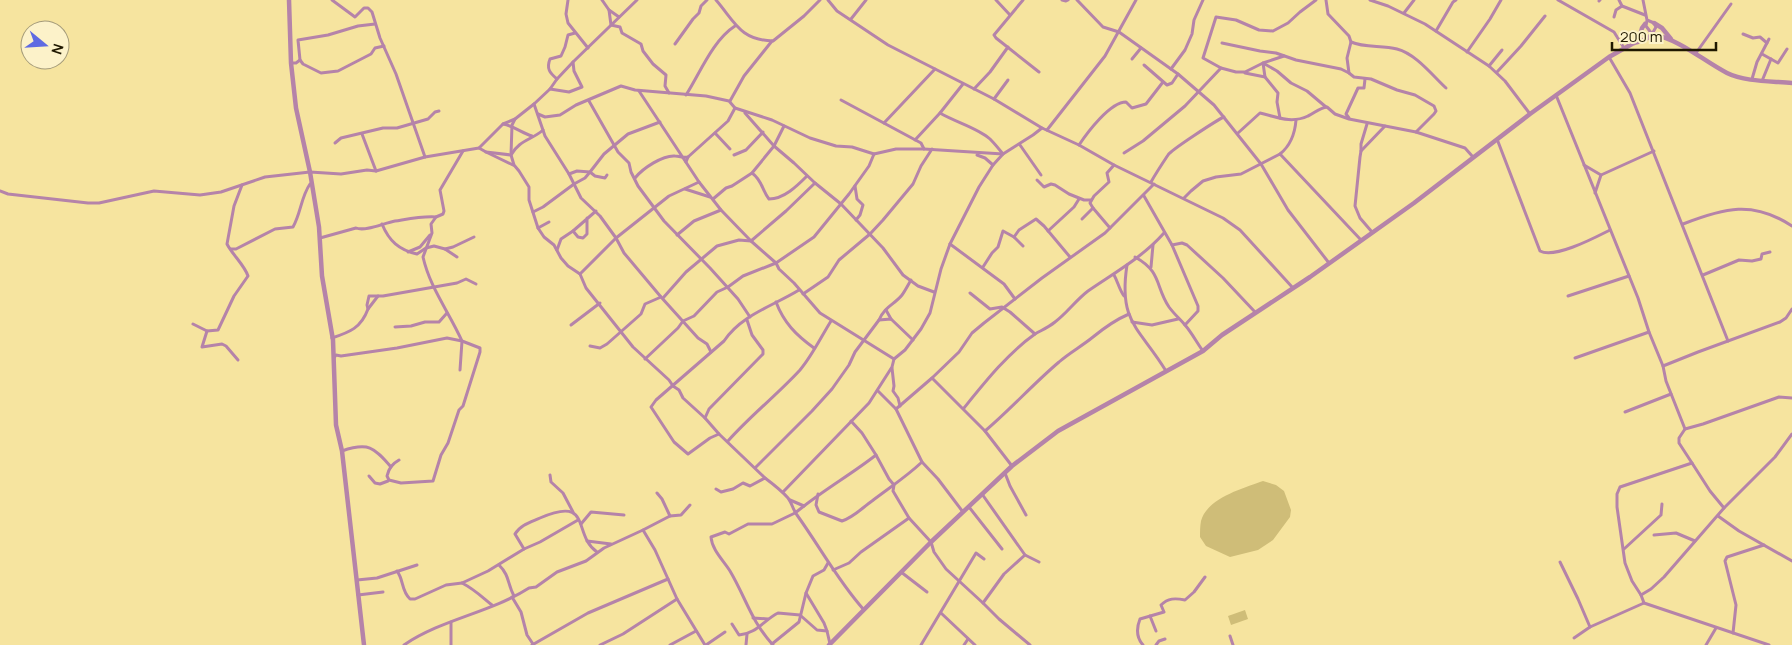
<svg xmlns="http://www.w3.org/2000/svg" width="1792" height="645" font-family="Manrope,sans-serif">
<rect width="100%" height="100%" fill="#f6e49f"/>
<g fill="#cfbd78">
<path d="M1263 481 1276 485 1284 491 1291 510 1290 517 1273 540 1258 550 1230 557 1206 546 1200 537C1200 532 1200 526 1201 521 1207 498 1244 488 1263 481Z"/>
<path d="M1245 610 1248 619 1231 625 1228 616Z"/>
</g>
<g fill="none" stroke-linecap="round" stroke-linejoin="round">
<g stroke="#b583a9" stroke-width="3">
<path d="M332 0 355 17 364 8H368L372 12 380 38 396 74 425 157"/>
<path d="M568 0 566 14 568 23 588 48"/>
<path d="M602 0 609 10 619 17"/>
<path d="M716 0C735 22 740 40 773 41L804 16 820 0"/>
<path d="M828 0 837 11 888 45 994 99 1042 128 1079 145 1114 165 1223 218 1240 230 1293 288"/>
<path d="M996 0 1010 15"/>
<path d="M1023 0 994 35 996 38 1039 72"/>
<path d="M1062 0 1066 1 1068 0"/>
<path d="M1077 0 1103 27 1119 32 1178 74 1214 105 1261 164 1288 210 1329 263"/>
<path d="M1326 0 1328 14 1349 36 1351 42 1347 58 1349 73 1354 77 1371 79 1397 90 1415 95 1434 106 1436 111 1434 114 1416 132"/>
<path d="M1370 0 1388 6 1425 24 1489 66 1505 81 1530 114"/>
<path d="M1558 0 1614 32 1624 48"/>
<path d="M1619 0 1622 6 1645 15"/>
<path d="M1643 0 1647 20 1646 26 1652 34 1656 27 1654 23 1647 20"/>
<path d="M1599 1 1600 0"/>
<path d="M609 10 611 25 620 27 622 33 641 44 643 51 653 64 666 75 665 86 669 93"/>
<path d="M1404 13 1414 0"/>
<path d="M1614 17 1616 10 1622 6"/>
<path d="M851 19 866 0"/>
<path d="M1436 31 1453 2 1456 0"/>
<path d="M1743 34 1753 38 1760 37 1767 43"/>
<path d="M1351 42C1365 48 1382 45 1397 49 1416 54 1432 75 1446 88"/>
<path d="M1222 43 1260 51 1276 53 1296 60 1341 69 1349 73"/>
<path d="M675 44 693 19 699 13 701 6 707 0"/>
<path d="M1467 52 1490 19 1501 0"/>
<path d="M1696 53 1731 4"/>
<path d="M1762 54 1778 63 1787 49"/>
<path d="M1284 56 1263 63 1245 72H1236L1221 68 1203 58 1216 17 1236 20 1259 30 1273 31 1288 23 1300 12 1316 0"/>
<path d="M1609 57 1630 93 1728 341"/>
<path d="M1132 59 1141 48"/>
<path d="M300 60 298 40 328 35 358 26 375 24"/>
<path d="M291 63H296L300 60 303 64 321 73 338 71 371 54 375 48 384 46"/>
<path d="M1144 65 1167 85 1172 83 1178 74"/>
<path d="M1489 66 1502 50"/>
<path d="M1171 69 1185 50 1192 34 1194 20 1203 0"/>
<path d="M1497 72 1521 46 1545 16"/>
<path d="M1245 73 1265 77 1278 93 1277 102 1280 118"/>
<path d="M1265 77 1263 63 1277 71 1291 83 1307 91 1326 107"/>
<path d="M557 79C550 73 546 69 550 59L561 56 565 47 568 35 575 33"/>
<path d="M1752 79 1757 62 1769 39"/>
<path d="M1762 81 1771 59"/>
<path d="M550 89 569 92 582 87 574 71 573 62"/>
<path d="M974 89 990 72 1008 47"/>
<path d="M686 95C700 73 713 40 735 26"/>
<path d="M1556 95 1638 298 1649 332 1663 366 1666 381 1685 429"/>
<path d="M994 99 1008 80"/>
<path d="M841 100 921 143 924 149"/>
<path d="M589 101 618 152 629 163 631 172 638 186 664 221 710 268 738 299 750 317"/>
<path d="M730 101 744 76 772 41"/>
<path d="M534 104 545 136 569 174 581 198 600 216 616 238 624 253 661 297 698 338 707 344 711 352"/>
<path d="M538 114 545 117 560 115 576 105 621 86 635 90 706 96 729 101 735 108 772 120 810 138 836 146 852 147 874 154 896 149H924L1003 154 1033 135 1042 128"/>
<path d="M1349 118 1346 114 1358 88H1364L1365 79"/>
<path d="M515 119 512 125 511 155 514 165 519 171 529 187V200L538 228 544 237 554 245 561 258 568 266 580 274 586 288 633 347 669 380 673 386 679 390 683 398 705 418 719 434 765 478"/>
<path d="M884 123 935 69"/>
<path d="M503 124C514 126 522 133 532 136"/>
<path d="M784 126 774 146 794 163 815 183 841 204 883 248 903 275 918 286 934 292"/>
<path d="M1047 130 1105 56 1136 0"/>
<path d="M715 133 730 149"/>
<path d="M1238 133 1260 113C1277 117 1291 124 1308 116 1315 113 1319 108 1327 107L1335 114 1349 119 1416 132 1465 148 1473 157"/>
<path d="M362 134 376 171"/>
<path d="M1497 139 1540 251C1555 259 1596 237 1610 230"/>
<path d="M915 140 940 113 963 84"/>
<path d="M335 143 341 138 383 128H397L428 119 435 112 439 111"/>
<path d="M1020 145 1041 175"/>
<path d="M1079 145C1087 133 1110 102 1126 102L1132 108 1146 104 1163 82"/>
<path d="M479 148 486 152 513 165"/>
<path d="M1361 151V144L1367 124"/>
<path d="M486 152 511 155C519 140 532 140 543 130"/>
<path d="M1124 153 1143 141 1185 106 1221 68"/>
<path d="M1280 154C1290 146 1295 133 1296 120"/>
<path d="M734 155 746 150 763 132"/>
<path d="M977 155 985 158 993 165"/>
<path d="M686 162 688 157 728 121 735 108"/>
<path d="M1584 165 1601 175"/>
<path d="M752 173C762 180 762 190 769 199 784 199 797 186 807 176"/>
<path d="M569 174 577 171 590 172 604 154 628 134 660 122"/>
<path d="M635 178C643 168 663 155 675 156 680 156 683 158 688 157"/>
<path d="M1037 180 1044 187 1051 184 1055 185 1069 194 1084 200H1091"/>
<path d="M699 182 721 210 751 241 776 263 779 269 794 283 820 313 894 359"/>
<path d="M1151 182C1156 173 1162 164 1168 155 1171 150 1217 120 1224 117"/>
<path d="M855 186 857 199 863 205 860 215 856 220"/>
<path d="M685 189 710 197"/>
<path d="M0 191 8 194 88 203H99L154 191 200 195 221 192 265 177 310 172 341 174 367 170 376 171 425 157 479 148 503 124 515 119 534 104 550 89 557 79 573 62 637 0"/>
<path d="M1595 193 1601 175 1654 151"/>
<path d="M1144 196 1172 245 1198 306V311L1185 325"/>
<path d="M1184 198 1191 191 1203 181 1216 177 1241 174 1280 154 1361 240"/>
<path d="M713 199 726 188 732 186 752 173 774 146 745 113"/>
<path d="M533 212 543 207 574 184 585 178 590 172 595 176 605 178 607 175"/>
<path d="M587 218V234L583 238 578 237 573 231 596 211"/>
<path d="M1082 219 1093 208"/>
<path d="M382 224C389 241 399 250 417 254L426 248 434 246 445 249 453 247 474 237"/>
<path d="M1683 224C1724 208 1753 200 1792 226"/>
<path d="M538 228 549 222"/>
<path d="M1110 228 1093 208 1090 203 1094 196 1109 182 1107 173 1114 165"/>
<path d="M1048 231 1074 207 1079 199"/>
<path d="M1372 232 1360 218 1355 206 1360 157 1361 151 1385 126"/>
<path d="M677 235 694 221 721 210"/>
<path d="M1014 237 1019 230 1036 219 1044 226 1070 257"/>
<path d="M320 238 356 228C365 232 384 223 395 221 408 219 422 216 436 217"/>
<path d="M950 244 1004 284 1015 299"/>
<path d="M1172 245 1182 243 1187 245 1223 278 1255 312"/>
<path d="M231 249H236L275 229 293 227C301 213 301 197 310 184"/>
<path d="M445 249 457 257"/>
<path d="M557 250 561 239 573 231"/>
<path d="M408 252 420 247 430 235"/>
<path d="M1135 257C1162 272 1155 286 1169 307 1174 314 1180 319 1185 325 1192 333 1197 343 1203 351"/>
<path d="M1127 265C1118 323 1140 328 1166 371"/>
<path d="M983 267 992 253 998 247 1003 231 1014 237 1023 246"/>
<path d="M1151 267 1153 245"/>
<path d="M580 274 616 238 669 196 699 182 639 91"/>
<path d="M1114 275C1118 282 1119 289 1124 296"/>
<path d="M1703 275 1739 260 1752 261 1761 259 1762 254 1770 252"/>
<path d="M970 293 990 309 1002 307 1010 312 1035 334"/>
<path d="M803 294 828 277 839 260 870 234 883 220 913 184 921 166 932 149"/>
<path d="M1568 296 1629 276"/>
<path d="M663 298 686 272 717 246 739 240 751 241 786 211 815 183"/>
<path d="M776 302C784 323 796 335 814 348"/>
<path d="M368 309 378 296"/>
<path d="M886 310 891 319"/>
<path d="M879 320C885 306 894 305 902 295 905 291 908 285 911 280"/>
<path d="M1132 322 1152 325 1178 319"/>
<path d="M193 324 207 331 218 330 234 296 248 276C245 266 232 254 227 244L234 206 242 185"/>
<path d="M571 325 600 303"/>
<path d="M395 327 411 326 425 322H439L447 313"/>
<path d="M207 331 202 347 222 344 226 346 238 360"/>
<path d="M332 338C350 332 361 328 368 309L367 305 369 296H383L457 283 466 279 476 284"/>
<path d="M590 346 600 348 607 344 641 314 645 304 661 297"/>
<path d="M334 358 336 355 341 356 397 348 447 338 462 341 460 370"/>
<path d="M1575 358 1649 332"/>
<path d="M645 359 678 328 683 321 694 316 717 292 728 287 743 276 776 263 814 237 849 194 869 166 874 154"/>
<path d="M1663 366 1698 352 1780 322 1786 318 1792 309"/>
<path d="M892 368 894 386 893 391 898 398 900 406"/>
<path d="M932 378 985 431 1012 466"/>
<path d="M878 391 896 409"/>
<path d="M964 408C985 382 1008 353 1035 334 1042 330 1049 327 1055 322 1067 313 1076 300 1088 291 1114 273 1143 257 1164 233"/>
<path d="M1625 412 1671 394"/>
<path d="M705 418 709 409 763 354V350L752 335 747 320"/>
<path d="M851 421 862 433 876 455"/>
<path d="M985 431C1011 409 1033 384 1059 362 1069 353 1082 346 1093 337 1104 328 1115 320 1129 314"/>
<path d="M719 434 710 438 688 454 674 442 651 407 656 400 724 341C741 315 773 306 799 290"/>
<path d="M728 441C750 416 777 395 800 370 812 356 821 337 831 321"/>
<path d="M342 451C368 442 374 447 391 467"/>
<path d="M399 460C392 464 389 468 387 476L389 480 401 483 433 481 441 455 448 443 459 410 463 406 480 352V348L462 341C449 312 430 288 423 257L432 233 431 224 436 217 443 214 444 211 440 190 463 151"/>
<path d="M1692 463 1710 491 1724 508"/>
<path d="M756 467 812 411 832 389 849 365 855 352 879 320 891 319 913 340"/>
<path d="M1005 473 1010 486 1026 515"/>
<path d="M550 475 551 482 563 493 573 512"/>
<path d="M369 476 375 483 380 484 388 481"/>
<path d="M716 489 721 492 733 489 743 483 750 486 765 478C773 484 781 490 788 498 792 503 793 510 797 515 820 547 838 581 864 610"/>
<path d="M783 492 869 403 892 367 894 359 905 350 921 329 930 313 941 269 950 244 979 187 993 165 1003 154C999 149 995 144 990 139 978 128 955 122 940 113"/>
<path d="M657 493 662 499 670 516"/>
<path d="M818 494 816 505 819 512 842 521C854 517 862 508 872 501 889 488 906 477 922 462"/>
<path d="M982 494 1025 555 1039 562"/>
<path d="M790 500 804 506C827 488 853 473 876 455L889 479 894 485 893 491 909 518 931 542 934 552 946 569 983 603 999 619 1030 645"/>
<path d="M969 507 1002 549"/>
<path d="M963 512 938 479 922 462 896 409 932 378 959 352 972 333 984 323 1042 278 1105 233 1154 184"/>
<path d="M1718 516 1739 531 1792 561"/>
<path d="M581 524 591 512 624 515"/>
<path d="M643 530 655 550 677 599 705 645"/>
<path d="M1654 535 1676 533 1695 541"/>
<path d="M587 541 611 544"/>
<path d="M524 549 515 534C520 525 531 522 540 518 593 495 572 535 597 552"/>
<path d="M1624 549 1661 515 1662 504"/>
<path d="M1560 562 1578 599 1590 627 1644 603"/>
<path d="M499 565C510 576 507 583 514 596"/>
<path d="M833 570 849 563 861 552 909 518"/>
<path d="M397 571C404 580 401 591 410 599H415L446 585 462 583 488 571 524 549 540 542 578 520"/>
<path d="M901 572 927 592"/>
<path d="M357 580 377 578 417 565"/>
<path d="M462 583C474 589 482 597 492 605"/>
<path d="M806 593 824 623 827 631"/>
<path d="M358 595 383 592"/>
<path d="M1641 595 1632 581 1625 563 1617 507V494L1620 487 1692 463 1679 443V438L1685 429 1703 424 1779 397 1792 398"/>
<path d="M512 597 521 612 527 635 533 644"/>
<path d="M983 603 1004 574 1025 555"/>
<path d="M941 613 975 645"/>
<path d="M1150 616 1156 631"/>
<path d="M753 618 768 619"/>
<path d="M451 622V645"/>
<path d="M732 624 739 635C756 634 764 620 778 613L800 615 817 630 827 631 830 644"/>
<path d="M1733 633 1736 605 1725 561 1727 557 1764 545"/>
<path d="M1230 636 1233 645"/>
<path d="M1574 638 1590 627"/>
<path d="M772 644 799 622 806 593 813 576 824 570 828 563"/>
<path d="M404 645C442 619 490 613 529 588L536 587 557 572 586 561 604 548 643 530 670 516 681 515 690 505"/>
<path d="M532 645 588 613 668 579"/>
<path d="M600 645 623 634 677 599"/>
<path d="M670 645 696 631"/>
<path d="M706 645 725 632"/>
<path d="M746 645 747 634"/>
<path d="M773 645C751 621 746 598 730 571 723 560 712 550 711 537L725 532 729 534 748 524H772L795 513 804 506"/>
<path d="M921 645 976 553 984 559"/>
<path d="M964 645 968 639"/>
<path d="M1143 645C1136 637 1136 629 1140 619L1164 612 1161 605C1168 598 1175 598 1185 600L1194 592 1205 577"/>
<path d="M1156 645 1159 641 1165 639"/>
<path d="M1706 645 1716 628"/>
<path d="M1769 645 1644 603 1641 595 1651 589 1664 577 1724 508 1775 457 1792 434"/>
</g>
<g stroke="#b583a9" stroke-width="4.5">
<path d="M289 0 291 63 296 108 310 172 319 227 322 276 333 340 336 425 342 451 364 645"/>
<path d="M1654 23 1662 28 1671 39"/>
<path d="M1638 42 1642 28 1645 24"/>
<path d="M829 645 931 542 1012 466 1058 431 1203 351 1222 335 1310 277 1414 203 1530 114 1609 57 1632 44 1648 38 1652 34C1681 40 1702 60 1727 73 1745 82 1772 81 1792 83"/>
</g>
</g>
<g transform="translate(45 45) rotate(108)"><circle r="24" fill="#fcf2c9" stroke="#a49b79"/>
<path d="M0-4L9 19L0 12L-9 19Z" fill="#5f6be2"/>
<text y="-8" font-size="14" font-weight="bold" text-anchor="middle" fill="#1f1800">N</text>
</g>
<path d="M1612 42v8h104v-8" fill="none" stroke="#1f1800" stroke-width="2.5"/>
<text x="1620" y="42" font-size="15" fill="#1f1800" stroke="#fcf2c9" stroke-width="4" paint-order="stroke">200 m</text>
</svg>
